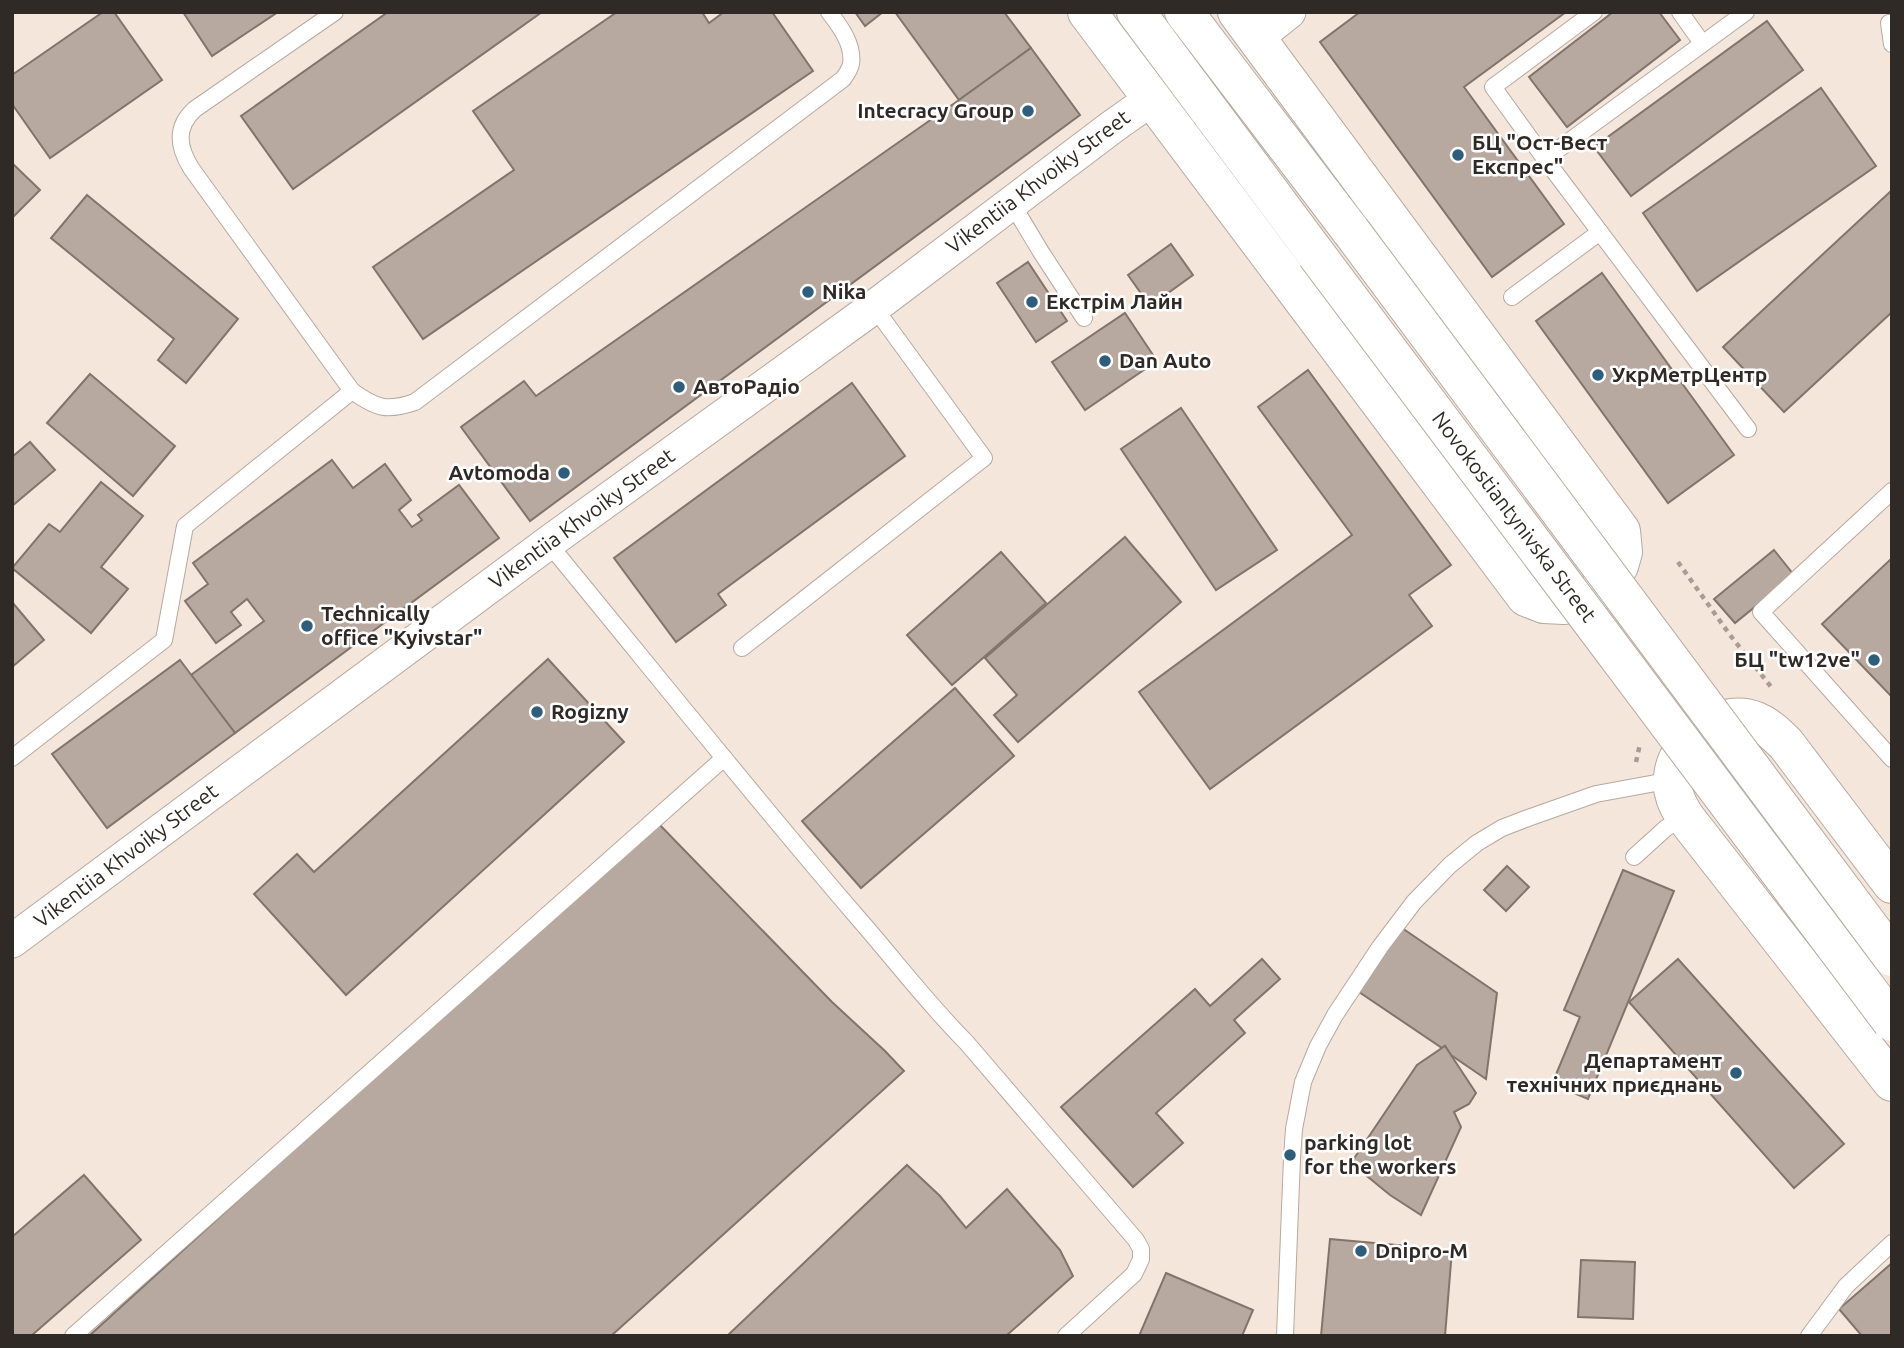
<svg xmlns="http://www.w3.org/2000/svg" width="1904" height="1348" font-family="Ubuntu,sans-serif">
<rect width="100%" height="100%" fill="#f5e6dc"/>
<g fill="#b7a99f" stroke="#81746b" stroke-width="2">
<path d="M103 12H114L162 80 50 158 12 104V75Z"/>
<path d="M183 12H278L212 56Z"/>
<path d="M388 12H542L293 189 241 116Z"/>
<path d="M617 12H702L709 23 724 12H772L813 71 423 339 373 267 514 170 473 111Z"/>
<path d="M855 12H883L865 26Z"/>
<path d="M895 12H1004L1031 48 959 100Z"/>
<path d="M1360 12H1566L1464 87 1564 224 1492 277 1320 42Z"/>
<path d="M1613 12H1659L1680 40 1567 127 1529 77Z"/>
<path d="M1767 21 1803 70 1631 196 1594 147Z"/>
<path d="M1031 48 1080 115 530 521 461 427 524 381 536 396 959 100Z"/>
<path d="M1821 88 1876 166 1697 291 1643 213Z"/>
<path d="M12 163 40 190 12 218Z"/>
<path d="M1892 190V312L1784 412 1723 347Z"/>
<path d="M87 195 238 319 186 383 158 360 174 339 51 238Z"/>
<path d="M1171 244 1193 275 1150 306 1128 275Z"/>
<path d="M1028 262 1067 321 1036 342 997 283Z"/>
<path d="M1602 273 1734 455 1668 503 1536 321Z"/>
<path d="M1125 313 1157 361 1085 410 1052 362Z"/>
<path d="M1308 370 1451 565 1409 595 1432 626 1210 789 1139 692 1352 535 1258 407Z"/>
<path d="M90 374 175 446 133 496 47 423Z"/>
<path d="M852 383 905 456 718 594 726 605 676 642 614 558Z"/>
<path d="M1181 408 1277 550 1216 590 1121 449Z"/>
<path d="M30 442 55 470 12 506V457Z"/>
<path d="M332 460 353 488 385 464 411 500 399 510 412 527 422 520 418 515 459 485 499 538 235 733 191 675 264 621 247 599 231 612 241 625 216 643 185 601 208 584 193 563Z"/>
<path d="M101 482 143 516 101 567 128 589 91 633 12 568 49 524 60 532Z"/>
<path d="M1125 537 1181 602 1018 742 994 715 1017 695 985 658Z"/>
<path d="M1774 550 1794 575 1735 623 1714 599Z"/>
<path d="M1001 552 1046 603 952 685 907 635Z"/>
<path d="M1892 558V697L1822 624Z"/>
<path d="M12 602 44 640 12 667Z"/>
<path d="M548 659 624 742 346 995 254 894 297 854 314 872Z"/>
<path d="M180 660 235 733 107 828 52 754Z"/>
<path d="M955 688 1014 756 861 888 802 821Z"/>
<path d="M655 820 832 1002 885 1051 904 1071 611 1336H89Z"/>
<path d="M1507 866 1529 887 1506 911 1484 890Z"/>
<path d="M1623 870 1674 891 1588 1099 1552 1084 1580 1017 1564 1010Z"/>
<path d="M1402 928 1497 993 1486 1079 1451 1055 1445 1046 1442 1048 1359 992Z"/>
<path d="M1262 959 1280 979 1234 1020 1245 1033 1156 1113 1183 1143 1133 1187 1061 1107 1195 989 1210 1006Z"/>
<path d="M1678 959 1844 1144 1794 1188 1629 1002Z"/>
<path d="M1445 1046 1476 1093 1469 1104 1454 1112 1461 1127 1421 1215 1390 1195 1351 1163 1417 1065Z"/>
<path d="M907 1165 940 1196 966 1228 1007 1189 1060 1250 1073 1276 1006 1336H727Z"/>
<path d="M84 1175 141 1240 31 1336H12V1237Z"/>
<path d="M1330 1239 1452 1250 1445 1336H1321Z"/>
<path d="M1581 1260 1635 1262 1633 1319 1578 1317Z"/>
<path d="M1892 1263V1336H1862L1839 1309Z"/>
<path d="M1166 1273 1253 1310 1242 1336H1139Z"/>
</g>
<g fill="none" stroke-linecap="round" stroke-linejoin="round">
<defs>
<g id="service">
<path d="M335 12 195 109C175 127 178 147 191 168L352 391C376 408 386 412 415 402L843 79C846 75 850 69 851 64 854 45 840 26 829 12"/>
<path d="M1680 12 1702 43"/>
<path d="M1746 12 1545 159 1748 429"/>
<path d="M1889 23 1892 44"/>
<path d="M1545 159 1493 87 1594 12"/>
<path d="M1011 202 1041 252 1084 318"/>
<path d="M1512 297 1600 232"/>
<path d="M1892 491 1761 612 1892 759"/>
<path d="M548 543C651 668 752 795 858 918 894 959 927 1003 966 1042L1136 1240 1141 1249V1259L1134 1274 1066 1336"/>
<path d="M742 648 984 458 874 307"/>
<path d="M12 758 164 640 185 526 352 391"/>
<path d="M1634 857 1666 828 1685 817"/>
<path d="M73 1336 724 758"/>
<path d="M1285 1336 1292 1158 1294 1129 1303 1082 1318 1046 1335 1015 1380 947 1414 902 1450 865 1477 843 1502 828 1528 818 1596 794 1672 780"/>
<path d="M1809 1336 1846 1286 1892 1243"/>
</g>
<g id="minor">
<path d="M1256 38 1289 12"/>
<path d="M12 941 548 543 874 307 1112 127 1153 98"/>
</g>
<g id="primary">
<path d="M1087 12 1526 597 1544 604 1564 605 1583 602 1608 583 1619 566 1623 552 1621 531 1237 12"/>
<path d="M1136 12 1316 254"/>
<path d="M1184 12 1351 231"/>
<path d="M1892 884 1786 744C1777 735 1768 726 1756 721 1721 706 1676 741 1673 777 1671 792 1677 804 1685 817L1892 1082"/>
</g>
</defs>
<use href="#service" stroke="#b7a99f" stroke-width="18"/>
<use href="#minor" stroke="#b7a99f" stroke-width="35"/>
<use href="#primary" stroke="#b7a99f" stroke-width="40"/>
<g stroke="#a89d95" stroke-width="4.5" stroke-dasharray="5 5" stroke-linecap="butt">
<path d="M1678 562 1730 635 1772 688"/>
<path d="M1636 762 1640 744"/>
</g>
<use href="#service" stroke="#fff" stroke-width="16"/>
<use href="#minor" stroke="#fff" stroke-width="33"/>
<use href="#primary" stroke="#fff" stroke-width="38"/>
<defs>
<g id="primary-bridge">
<path d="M1351 231 1892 957"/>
<path d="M1316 254 1892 1022"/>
</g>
</defs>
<use href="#primary-bridge" stroke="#b7a99f" stroke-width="40" stroke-linecap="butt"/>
<use href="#primary-bridge" stroke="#fff" stroke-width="38"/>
</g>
<g fill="#2e5e7c" stroke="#fff" stroke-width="2.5">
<circle cx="1028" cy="111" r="7"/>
<circle cx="1458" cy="155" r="7"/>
<circle cx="808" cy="292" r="7"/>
<circle cx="1032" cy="302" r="7"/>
<circle cx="1105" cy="361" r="7"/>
<circle cx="1598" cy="375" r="7"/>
<circle cx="679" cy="387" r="7"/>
<circle cx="564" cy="473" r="7"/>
<circle cx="307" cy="626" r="7"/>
<circle cx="1874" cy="660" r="7"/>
<circle cx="537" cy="712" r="7"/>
<circle cx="1736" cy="1073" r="7"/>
<circle cx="1290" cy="1155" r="7"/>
<circle cx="1361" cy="1251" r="7"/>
</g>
<g text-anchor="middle" stroke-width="5" stroke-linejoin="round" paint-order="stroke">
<g font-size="21" font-weight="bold" fill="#302a26" stroke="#fff" text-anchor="start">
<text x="1014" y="118" text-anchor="end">Intecracy Group</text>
<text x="1472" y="150">БЦ "Ост-Вест<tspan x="1472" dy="24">Експрес"</tspan></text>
<text x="822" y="299">Nika</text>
<text x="1046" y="309">Екстрім Лайн</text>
<text x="1119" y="368">Dan Auto</text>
<text x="1612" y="382">УкрМетрЦентр</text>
<text x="693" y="394">АвтоРадіо</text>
<text x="550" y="480" text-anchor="end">Avtomoda</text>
<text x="321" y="621">Technically<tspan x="321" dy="24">office "Kyivstar"</tspan></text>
<text x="1860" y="667" text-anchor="end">БЦ "tw12ve"</text>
<text x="551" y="719">Rogizny</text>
<text x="1722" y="1068" text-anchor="end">Департамент<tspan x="1722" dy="24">технічних приєднань</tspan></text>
<text x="1304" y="1150">parking lot<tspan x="1304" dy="24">for the workers</tspan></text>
<text x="1375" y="1258">Dnipro-M</text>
</g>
<g font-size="21" fill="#302a26" stroke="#fff">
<text transform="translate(1038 182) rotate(-37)" y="7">Vikentiia Khvoiky Street</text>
<text transform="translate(1514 517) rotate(53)" y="7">Novokostiantynivska Street</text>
<text transform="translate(582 519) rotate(-36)" y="7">Vikentiia Khvoiky Street</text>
<text transform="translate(126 856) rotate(-37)" y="7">Vikentiia Khvoiky Street</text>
</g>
</g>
<rect width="1904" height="1348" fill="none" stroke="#302a26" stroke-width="28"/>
</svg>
